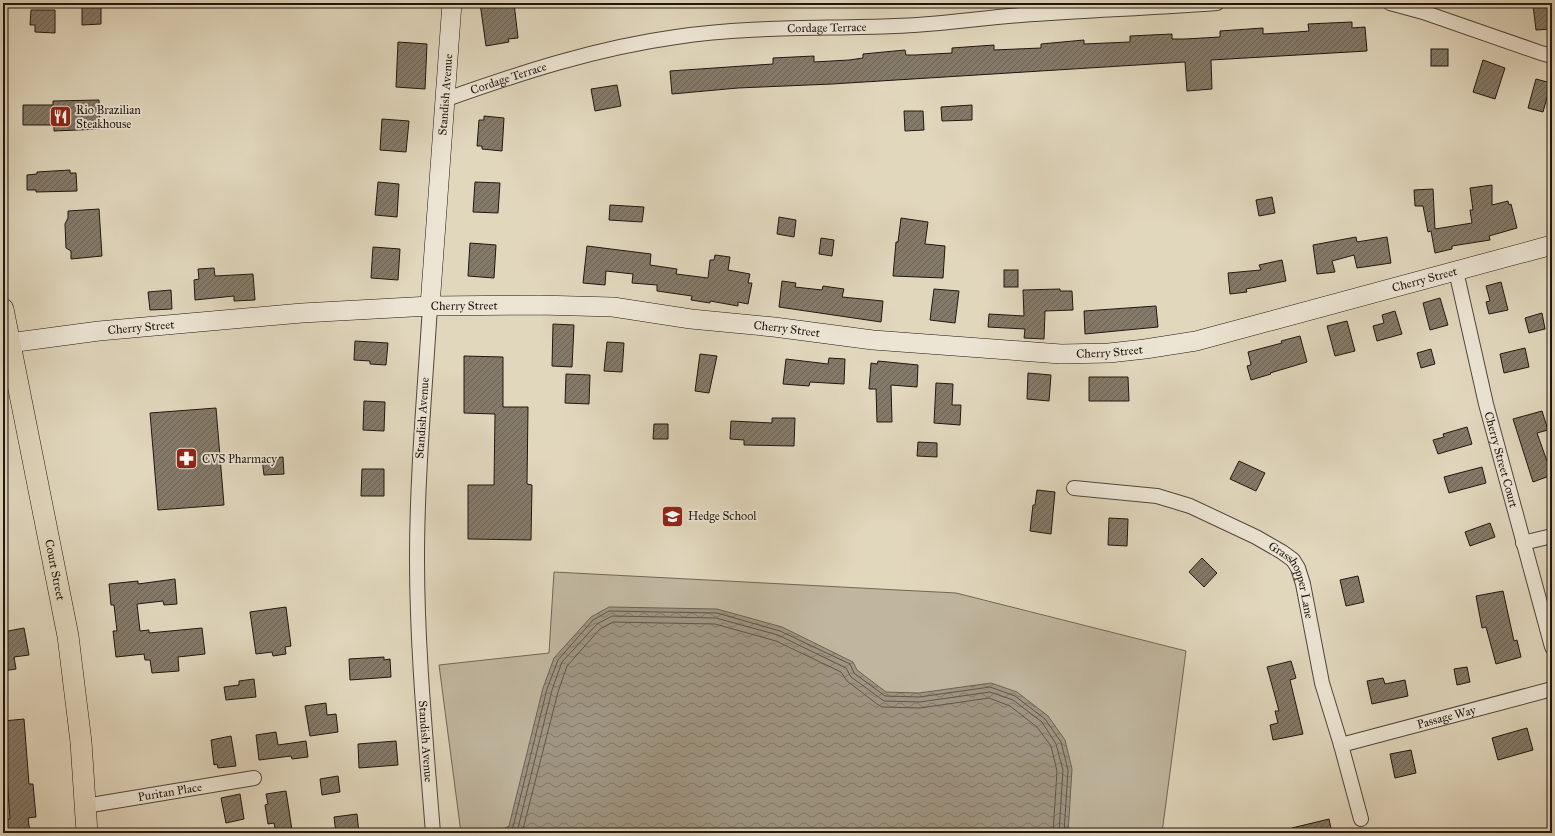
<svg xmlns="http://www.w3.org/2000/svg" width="1555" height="836" font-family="'IM FELL Great Primer',serif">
<defs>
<pattern id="water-waves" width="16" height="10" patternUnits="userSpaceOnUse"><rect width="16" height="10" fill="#9f9582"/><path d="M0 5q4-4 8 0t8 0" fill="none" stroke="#817969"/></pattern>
<pattern id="building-hatch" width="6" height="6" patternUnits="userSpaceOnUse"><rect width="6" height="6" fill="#847a69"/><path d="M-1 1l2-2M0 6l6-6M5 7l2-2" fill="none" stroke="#6c6355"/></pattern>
</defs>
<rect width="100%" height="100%" fill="#e1d7bd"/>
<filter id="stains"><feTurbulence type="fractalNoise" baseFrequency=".005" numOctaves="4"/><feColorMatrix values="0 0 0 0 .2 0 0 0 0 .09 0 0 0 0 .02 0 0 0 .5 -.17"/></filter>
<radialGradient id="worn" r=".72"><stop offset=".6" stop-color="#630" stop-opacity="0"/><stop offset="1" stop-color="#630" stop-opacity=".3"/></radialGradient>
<path fill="#c0b69f" stroke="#706657" d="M554 572 956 593 1186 651 1162 833H461L439 665 549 653Z"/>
<path fill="url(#water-waves)" stroke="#6c6254" d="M609 607 717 609 782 627 853 662 857 670 886 692 919 693 991 683 1017 692 1048 716 1065 740 1072 769 1068 833H496L509 826 543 688 554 658 591 617Z"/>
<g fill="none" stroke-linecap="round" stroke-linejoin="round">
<g stroke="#605648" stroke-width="1">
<path d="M505 833 513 827 547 689 558 660 593 620 609 611 717 613 780 631 850 664 854 673 885 696 919 697 990 687 1015 696 1045 719 1061 742 1068 770 1064 833"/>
<path d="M515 833 518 828 552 690 562 662 597 624 612 616 716 618 778 635 846 668 851 677 884 701 920 702 990 692 1013 700 1042 722 1056 744 1063 770 1059 833"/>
<path d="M522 833 558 692 567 666 600 629 613 622 715 624 776 641 841 672 847 681 877 704 882 707 920 708 989 698 1010 706 1037 727 1051 746 1057 771 1053 833"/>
</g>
</g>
<g fill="url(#building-hatch)" stroke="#20160f">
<path d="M82 3H101V24L82 25Z"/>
<path d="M480 3H514L518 38 508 39 509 42 486 46Z"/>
<path d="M1549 3 1552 29 1536 30 1533 5Z"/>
<path d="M31 10H55V33L35 32V25H30Z"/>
<path d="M1352 22V28L1365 27 1367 51 1211 60 1212 89 1187 91 1185 62 832 84 738 88 672 94 670 71 773 64V58L814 56V62L849 60 863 58V54L905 50 906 55H915L952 53V48L994 45V50L1041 48V44L1084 40V44L1130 42V36L1172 34V39H1185L1220 37V31L1263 28V34L1297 32 1309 31 1308 24Z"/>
<path d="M398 42 427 44 425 89 396 87Z"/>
<rect x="1431" y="49" width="17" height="17"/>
<path d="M1483 60 1505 68 1495 99 1473 92Z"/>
<path d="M1536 79 1551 83 1543 112 1528 108Z"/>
<path d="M617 85 621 106 595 111 591 89Z"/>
<path d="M99 100 100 129 54 131V125H23V105H53V101Z"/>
<path d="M972 105V120L942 121 941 107Z"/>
<path d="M904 111H923L924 130 905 131Z"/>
<path d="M484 116 504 118 502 151 482 149V146H477L479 120H484Z"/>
<path d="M382 119 409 121 406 152 380 150Z"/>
<path d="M70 170V173H76L77 191 36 192V190H27V175L37 174V172Z"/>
<path d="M378 182 399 184 397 217 375 215Z"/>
<path d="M475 182 500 183 498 213 473 212Z"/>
<path d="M1492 185V205L1508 201 1509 205 1511 204 1517 228 1489 236 1490 240 1452 246V249L1435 253 1431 231 1428 232 1423 206H1415L1414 190 1433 189 1435 229 1472 223 1470 210H1473L1470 188Z"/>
<path d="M1272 197 1275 213 1259 216 1256 200Z"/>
<path d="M610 205 644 207 642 222 609 220Z"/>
<path d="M99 209 102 256 71 259V251L66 248 65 224 68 218V211Z"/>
<path d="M779 217 796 220 794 237 777 234Z"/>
<path d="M901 218 928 222 925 244 945 246 943 278 893 276 896 242H898Z"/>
<path d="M1356 237 1357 242 1387 237 1391 263 1357 268 1354 255 1332 261 1335 272 1317 274 1313 245Z"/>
<path d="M821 238 834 240 832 256 819 254Z"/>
<path d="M470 243 496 245 494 278 468 276Z"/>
<path d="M587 246 651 254 650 265 677 269 676 274 708 278 710 260H714L715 255 730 257 728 270 750 274 748 283H752L748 304 738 302V306L710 301V303L691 300 692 296 657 291V285L632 283 633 274 606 271 605 285 583 283Z"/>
<path d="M373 247 400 249 398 280 371 278Z"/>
<path d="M1282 260 1286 281 1246 289 1247 292 1230 294 1228 273 1261 270 1259 265Z"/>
<path d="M214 268 215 276 253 274 255 300 234 301V296L195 300 194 280 199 279 198 269Z"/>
<rect x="1004" y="270" width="14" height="17"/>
<path d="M782 281 796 283 795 287 822 290 823 286 844 289 842 297 883 301 881 322 779 307Z"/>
<path d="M1501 282 1508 310 1489 314 1486 302 1490 301 1486 286Z"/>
<path d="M934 289 959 291 955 323 930 320Z"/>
<path d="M1060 289V291H1072L1073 310 1045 311 1044 339 1024 338 1025 329 988 327 989 314 1024 316 1023 290Z"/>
<path d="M171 290 172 309 150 310 148 292Z"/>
<path d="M1440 298 1448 325 1430 330 1423 303Z"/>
<path d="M1156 306 1158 327 1085 334 1084 311Z"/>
<path d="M1395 311 1402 334 1377 341 1373 326 1384 323 1382 315Z"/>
<path d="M1542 313 1545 329 1529 333 1525 318Z"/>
<path d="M1347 321 1355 351 1335 356 1327 326Z"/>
<path d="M553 324 574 325 572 367 552 366Z"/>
<path d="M1300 336 1307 362 1270 373 1271 374 1251 380 1247 366 1251 365 1248 352 1282 343 1281 341Z"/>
<path d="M355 341 388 343 386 365 370 364V361L354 360Z"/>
<path d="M607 342 624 343 622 372 604 371Z"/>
<path d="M1525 348 1529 367 1504 373 1500 354Z"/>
<path d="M1431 349 1435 364 1421 368 1417 353Z"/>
<path d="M700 354 717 356 709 393 695 391Z"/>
<path d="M464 356 503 357V407H528L527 484 532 485 531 540 468 539V485H494L495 414 464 413Z"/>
<path d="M829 358 845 359 844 384 810 382 809 386 783 384 786 359 828 364Z"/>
<path d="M878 361 918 365 917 387 891 385 892 422H877L876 389H869L871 363 877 364Z"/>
<path d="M1028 373 1051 375 1049 401 1027 399Z"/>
<path d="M566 374 590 375 589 404 565 403Z"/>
<path d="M1089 377H1128L1129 401H1089Z"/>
<path d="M936 383 953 384 952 405H961L960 425 934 423Z"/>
<path d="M364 401 385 402 384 431 363 430Z"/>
<path d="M216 408 224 505 158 510 150 413Z"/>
<path d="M1542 411 1548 430 1537 433 1552 475 1533 482 1513 419Z"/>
<path d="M772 418H795L794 446 744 445V440L730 439 731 421 772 423Z"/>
<path d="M654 424H668V439H653Z"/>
<path d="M1467 427 1472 444 1438 454 1433 440 1444 437 1443 434Z"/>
<path d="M918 442 937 443V457L917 456Z"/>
<path d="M283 457 284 474 264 475 262 459Z"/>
<path d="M1239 461 1265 473 1256 491 1230 479Z"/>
<path d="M1482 467 1486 483 1449 493 1444 477Z"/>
<path d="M362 469H384V496H361Z"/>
<path d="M1037 490 1055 492 1051 534 1030 531 1033 505H1035Z"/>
<path d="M1109 518 1128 519 1127 546 1108 545Z"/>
<path d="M1490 523 1495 537 1470 546 1465 532Z"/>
<path d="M1202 558 1217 573 1204 587 1189 572Z"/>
<path d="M1358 576 1364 602 1346 606 1340 580Z"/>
<path d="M175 579 177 604 164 605 163 601 137 604 140 631 149 630V633L202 628 205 654 178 657 179 671 152 673 150 660H145L144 654 116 657 113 631H117L114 605H111L109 584 138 581V584Z"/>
<path d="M1503 591 1514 641 1517 640 1521 657 1496 664 1486 627 1482 628 1476 596Z"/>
<path d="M286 607 291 646 285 647 286 654 273 656 272 652 256 654 250 612Z"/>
<path d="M24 628 29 655 14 657 16 669 3 671V632Z"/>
<path d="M384 657V660L390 659 391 677 350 680 349 659Z"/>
<path d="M1291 661 1296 678 1290 680 1303 734 1273 740 1270 725 1278 723 1275 711H1279L1267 667Z"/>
<path d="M1467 667 1470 682 1457 685 1454 669Z"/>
<path d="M1383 678 1385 684 1405 680 1408 696 1372 704 1367 681Z"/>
<path d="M254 679 256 697 226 700 224 687 239 685V681Z"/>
<path d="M326 703 327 715 336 714 338 732 310 736 305 706Z"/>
<path d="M24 719 29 784H33L36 817 28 818 30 833H3V819H10L7 778H3V721Z"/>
<path d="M1527 728 1533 750 1498 760 1492 738Z"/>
<path d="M276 732 278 745 306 741 308 757 292 759 291 756 259 760 256 735Z"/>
<path d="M231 736 236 766 218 768 217 764 214 765 211 740Z"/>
<path d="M396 741 398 765 359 768 358 744Z"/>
<path d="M1411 750 1416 773 1395 778 1390 754Z"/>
<path d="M338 776 340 792 322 795 320 779Z"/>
<path d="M286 791 292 830 276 833 274 823 268 824 265 805 268 804 266 794Z"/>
<path d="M240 794 244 819 226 823 221 798Z"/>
<path d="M357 814 359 833H336L334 817Z"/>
<path d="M1329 819 1332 833H1293L1292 828Z"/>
</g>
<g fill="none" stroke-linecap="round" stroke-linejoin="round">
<defs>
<g id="street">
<path d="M1390 3 1423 12 1541 53 1552 56"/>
<path id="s1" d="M444 100C520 73 596 48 676 37 748 26 822 29 895 26 937 25 979 18 1021 15 1086 10 1152 8 1217 3"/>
<path id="s2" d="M1456 271 1486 404 1552 647"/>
<path id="s3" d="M430 306C425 390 417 474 417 559 417 650 426 742 433 833"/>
<path id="s4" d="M1074 488 1157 496 1190 506 1256 537 1282 552 1293 560 1298 568 1303 584 1322 683 1341 745 1361 819"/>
<path d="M1523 543 1552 536"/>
<path id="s5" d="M1341 745 1552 689"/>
<path id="s6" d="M85 806 254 778"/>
</g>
<g id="secondary">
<path id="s7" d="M430 306 452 3"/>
<path id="s8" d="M9 343 99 331 302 313 430 306 539 305 613 307 691 319 774 327 873 340 1061 354 1109 353 1145 349 1196 341 1552 245"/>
</g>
<g id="primary">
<path id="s9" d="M3 309 68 636 81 742 87 833"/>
</g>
</defs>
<use href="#street" stroke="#50463a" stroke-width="16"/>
<use href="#secondary" stroke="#20160f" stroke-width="20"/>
<use href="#primary" stroke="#20160f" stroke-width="22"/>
<use href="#street" stroke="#ece5d4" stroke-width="14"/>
<use href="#secondary" stroke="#ece5d4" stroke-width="19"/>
<use href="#primary" stroke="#e1d7bd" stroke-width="21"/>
</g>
<defs>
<symbol id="restaurant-square" viewBox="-11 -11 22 22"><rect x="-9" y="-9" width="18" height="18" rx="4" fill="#8f2418" stroke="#ece5d4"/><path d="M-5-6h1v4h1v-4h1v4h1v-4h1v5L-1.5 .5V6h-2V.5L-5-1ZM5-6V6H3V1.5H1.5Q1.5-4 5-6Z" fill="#fff"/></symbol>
<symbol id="pharmacy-square" viewBox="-11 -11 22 22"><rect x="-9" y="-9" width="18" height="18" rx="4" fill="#8f2418" stroke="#ece5d4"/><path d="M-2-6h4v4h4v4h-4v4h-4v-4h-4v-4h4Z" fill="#fff"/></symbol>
<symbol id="school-square" viewBox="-11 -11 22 22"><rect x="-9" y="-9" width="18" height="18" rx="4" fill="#8f2418" stroke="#ece5d4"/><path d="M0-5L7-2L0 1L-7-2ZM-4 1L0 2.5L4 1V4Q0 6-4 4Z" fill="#fff"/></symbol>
</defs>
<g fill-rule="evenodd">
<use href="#restaurant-square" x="48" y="104" width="25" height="25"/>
<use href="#pharmacy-square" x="174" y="446" width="25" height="25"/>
<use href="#school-square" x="660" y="504" width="25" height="25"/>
</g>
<g text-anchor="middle" stroke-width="3.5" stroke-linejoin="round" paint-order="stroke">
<g font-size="12" fill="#20160f" stroke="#ece5d4">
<text dy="4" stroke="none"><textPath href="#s1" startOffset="392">Cordage Terrace</textPath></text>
<text dy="4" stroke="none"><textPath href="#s1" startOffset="68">Cordage Terrace</textPath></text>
<text dy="4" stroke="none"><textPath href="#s7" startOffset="212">Standish Avenue</textPath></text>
<text dy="4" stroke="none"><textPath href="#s8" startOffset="1429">Cherry Street</textPath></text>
<text dy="4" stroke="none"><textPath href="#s8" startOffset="457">Cherry Street</textPath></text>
<text dy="4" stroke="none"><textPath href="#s8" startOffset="133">Cherry Street</textPath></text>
<text dy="4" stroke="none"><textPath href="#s8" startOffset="781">Cherry Street</textPath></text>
<text dy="4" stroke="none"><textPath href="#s8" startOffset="1105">Cherry Street</textPath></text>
<text transform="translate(422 418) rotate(-86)" y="4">Standish Avenue</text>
<text dy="4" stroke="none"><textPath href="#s2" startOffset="194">Cherry Street Court</textPath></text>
<text dy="4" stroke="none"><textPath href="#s9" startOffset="266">Court Street</textPath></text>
<text dy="4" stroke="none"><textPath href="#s4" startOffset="251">Grasshopper Lane</textPath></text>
<text dy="4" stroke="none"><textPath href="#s5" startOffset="109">Passage Way</textPath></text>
<text dy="4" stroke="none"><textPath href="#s3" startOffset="436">Standish Avenue</textPath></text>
<text dy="4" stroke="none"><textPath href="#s6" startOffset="86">Puritan Place</textPath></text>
</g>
<g font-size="12" fill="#20160f" stroke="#ece5d4" text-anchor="start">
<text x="76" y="114">Rio Brazilian<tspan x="76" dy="14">Steakhouse</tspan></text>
<text x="202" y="463">CVS Pharmacy</text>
<text x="688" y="520">Hedge School</text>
</g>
</g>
<rect width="1555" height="836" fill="none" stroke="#e1d7bd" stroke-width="16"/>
<rect x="4" y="4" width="1547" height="828" fill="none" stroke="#20160f" stroke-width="2"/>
<rect x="8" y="8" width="1539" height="820" fill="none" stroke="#20160f"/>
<rect width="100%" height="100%" filter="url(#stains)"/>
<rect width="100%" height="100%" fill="url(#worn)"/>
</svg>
